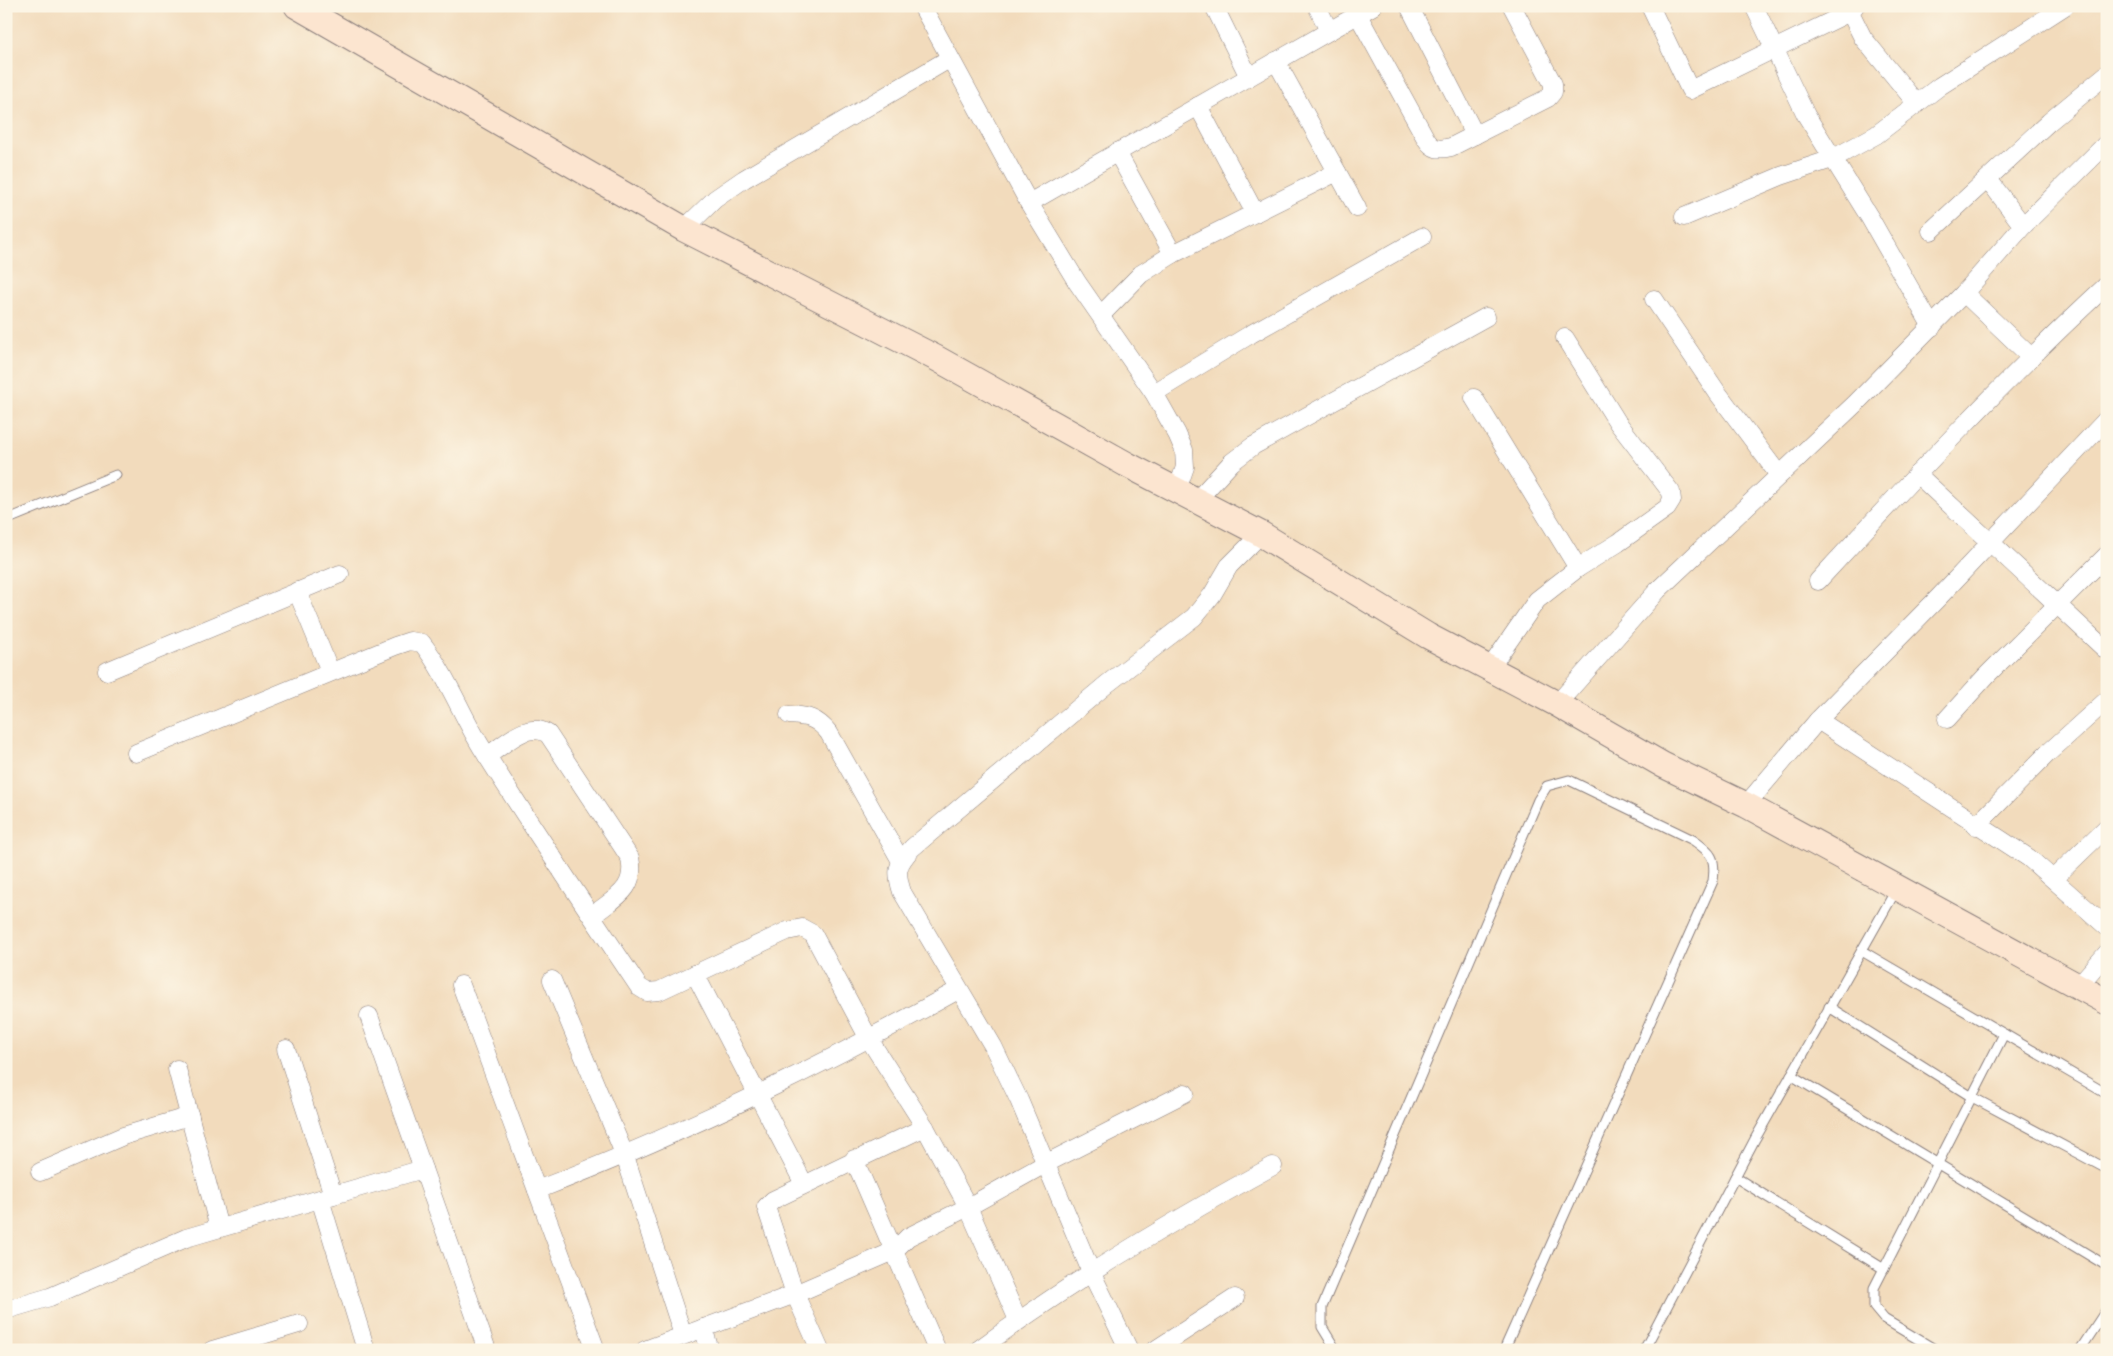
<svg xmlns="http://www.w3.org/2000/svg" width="2113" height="1356" font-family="Kalam,sans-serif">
<rect width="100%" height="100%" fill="#fcf5e5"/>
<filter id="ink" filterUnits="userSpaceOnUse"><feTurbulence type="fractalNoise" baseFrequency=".02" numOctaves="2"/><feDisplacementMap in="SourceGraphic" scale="10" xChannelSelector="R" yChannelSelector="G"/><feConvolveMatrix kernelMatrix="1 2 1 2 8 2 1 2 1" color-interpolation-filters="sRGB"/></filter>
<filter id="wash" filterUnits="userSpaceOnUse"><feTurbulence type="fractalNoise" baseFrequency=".0096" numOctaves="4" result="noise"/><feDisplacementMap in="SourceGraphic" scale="20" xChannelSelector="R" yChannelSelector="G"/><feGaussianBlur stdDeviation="1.12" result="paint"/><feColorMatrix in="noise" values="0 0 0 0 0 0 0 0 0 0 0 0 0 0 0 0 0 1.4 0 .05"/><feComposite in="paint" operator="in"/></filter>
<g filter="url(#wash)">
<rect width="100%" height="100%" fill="#f2dbbc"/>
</g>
<g filter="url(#ink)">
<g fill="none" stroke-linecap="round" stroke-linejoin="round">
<defs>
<g id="lane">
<path d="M6 520 116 475"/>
<path d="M1862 951 2107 1094"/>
<path d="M1829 1007 1972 1097 2107 1169"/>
<path d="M1791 1075 2107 1266"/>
<path d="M1735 1177 1884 1269"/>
<path d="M1336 1350 1322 1327V1307L1538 800 1547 786 1569 780 1693 840C1712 853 1716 858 1713 881L1504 1350"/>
<path d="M1644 1350 1755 1139 1896 890"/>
<path d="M1936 1350 1884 1319 1874 1307V1288L2004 1034"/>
<path d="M2080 1350 2107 1309"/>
</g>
<g id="street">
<path d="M922 6 1029 203 1077 282 1154 393 1177 434 1184 450 1185 467 1177 490"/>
<path d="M1214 6 1249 77"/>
<path d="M1317 6 1329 31"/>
<path d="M1409 6 1475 135"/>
<path d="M1650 6 1690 90 1850 12"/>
<path d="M1754 6 1806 115 1870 218 1932 327"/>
<path d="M1855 6 1850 12 1863 38 1917 104"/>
<path d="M1358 15 1426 139C1433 150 1439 150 1451 147L1548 98 1553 92V84L1512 6"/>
<path d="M1276 61 1357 208"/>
<path d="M1198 106 1255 213"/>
<path d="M1117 152 1173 254"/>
<path d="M1988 179 2023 226"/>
<path d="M1029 203 1373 6"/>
<path d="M1684 217 1781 176 1832 159 1876 135 1940 86 2065 6"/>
<path d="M684 229 715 199 744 179 949 59"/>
<path d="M1931 231 2049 122 2107 74"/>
<path d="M1964 293 2030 356"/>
<path d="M1654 299 1717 392 1779 475"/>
<path d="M1101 315 1141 274 1173 254 1337 172"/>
<path d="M1154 393 1251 334 1422 237"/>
<path d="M1474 398 1578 568"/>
<path d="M1917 474 2107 651"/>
<path d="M1196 501 1232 462 1253 446 1486 317"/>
<path d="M1818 581C1912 479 2005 379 2107 285"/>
<path d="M297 591 330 671"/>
<path d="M1490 668 1537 600 1578 568 1618 543 1667 508 1672 500 1671 492 1618 423 1565 338"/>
<path d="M107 671 340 574"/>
<path d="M1557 704 1658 590 1855 404 1964 293 2023 226 2107 143"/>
<path d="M789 715C808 716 817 718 829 733L901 861"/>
<path d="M1947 719 1986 676 2107 555"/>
<path d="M1818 720 2029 858 2107 927"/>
<path d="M136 753 395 646 410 641 422 643C447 675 461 714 482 748 533 829 586 908 639 987L647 992 659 991 787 931 802 928 813 934 869 1039 925 1127 968 1207 1018 1320"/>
<path d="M487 756C505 745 527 720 548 734L630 858C637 890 614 898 592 916"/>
<path d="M1746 805 1818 720 1939 597 2107 419"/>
<path d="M1976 826 2047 754 2107 700"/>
<path d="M2054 878 2107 827"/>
<path d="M695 974 804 1184"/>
<path d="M552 980 625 1156 683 1335"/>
<path d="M461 985 596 1350"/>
<path d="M2079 985 2107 953"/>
<path d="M369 1016 487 1350"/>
<path d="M286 1049 333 1195"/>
<path d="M177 1069 219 1228"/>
<path d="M854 1159 937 1350"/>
<path d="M40 1172 123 1136 190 1116"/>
<path d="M537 1190C683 1134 822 1066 958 990"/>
<path d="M320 1199 366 1350"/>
<path d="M6 1310 50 1297 186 1238 423 1169"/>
<path d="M703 1328 710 1350"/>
<path d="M212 1350 299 1324"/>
<path d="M645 1350 795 1294 894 1251 908 1237 968 1207 1045 1164 1185 1093"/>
<path d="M820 1350 795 1294 766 1207 773 1200 925 1127"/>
<path d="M978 1350C1072 1281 1172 1221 1273 1166"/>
<path d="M1129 1350 1092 1274 1019 1100 993 1046 902 892C895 870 897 865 912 848L1107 684 1194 617 1212 595 1229 566 1261 534"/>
<path d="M1155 1350 1235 1298"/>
</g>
<path id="secondary" d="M297 6 684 229 936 358 1126 464 1261 534 1428 636 1557 704 1663 765 1746 805 2107 1002"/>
</defs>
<use href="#lane" stroke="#8a7e7c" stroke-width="11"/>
<use href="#street" stroke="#8a7e7c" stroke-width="19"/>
<use href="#secondary" stroke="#8a7e7c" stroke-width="27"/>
<use href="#lane" stroke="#fff" stroke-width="9"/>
<use href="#street" stroke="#fff" stroke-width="18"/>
<use href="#secondary" stroke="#fce5d0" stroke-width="25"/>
</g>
</g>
<rect width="2113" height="1356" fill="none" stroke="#fcf5e5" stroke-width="25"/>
</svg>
